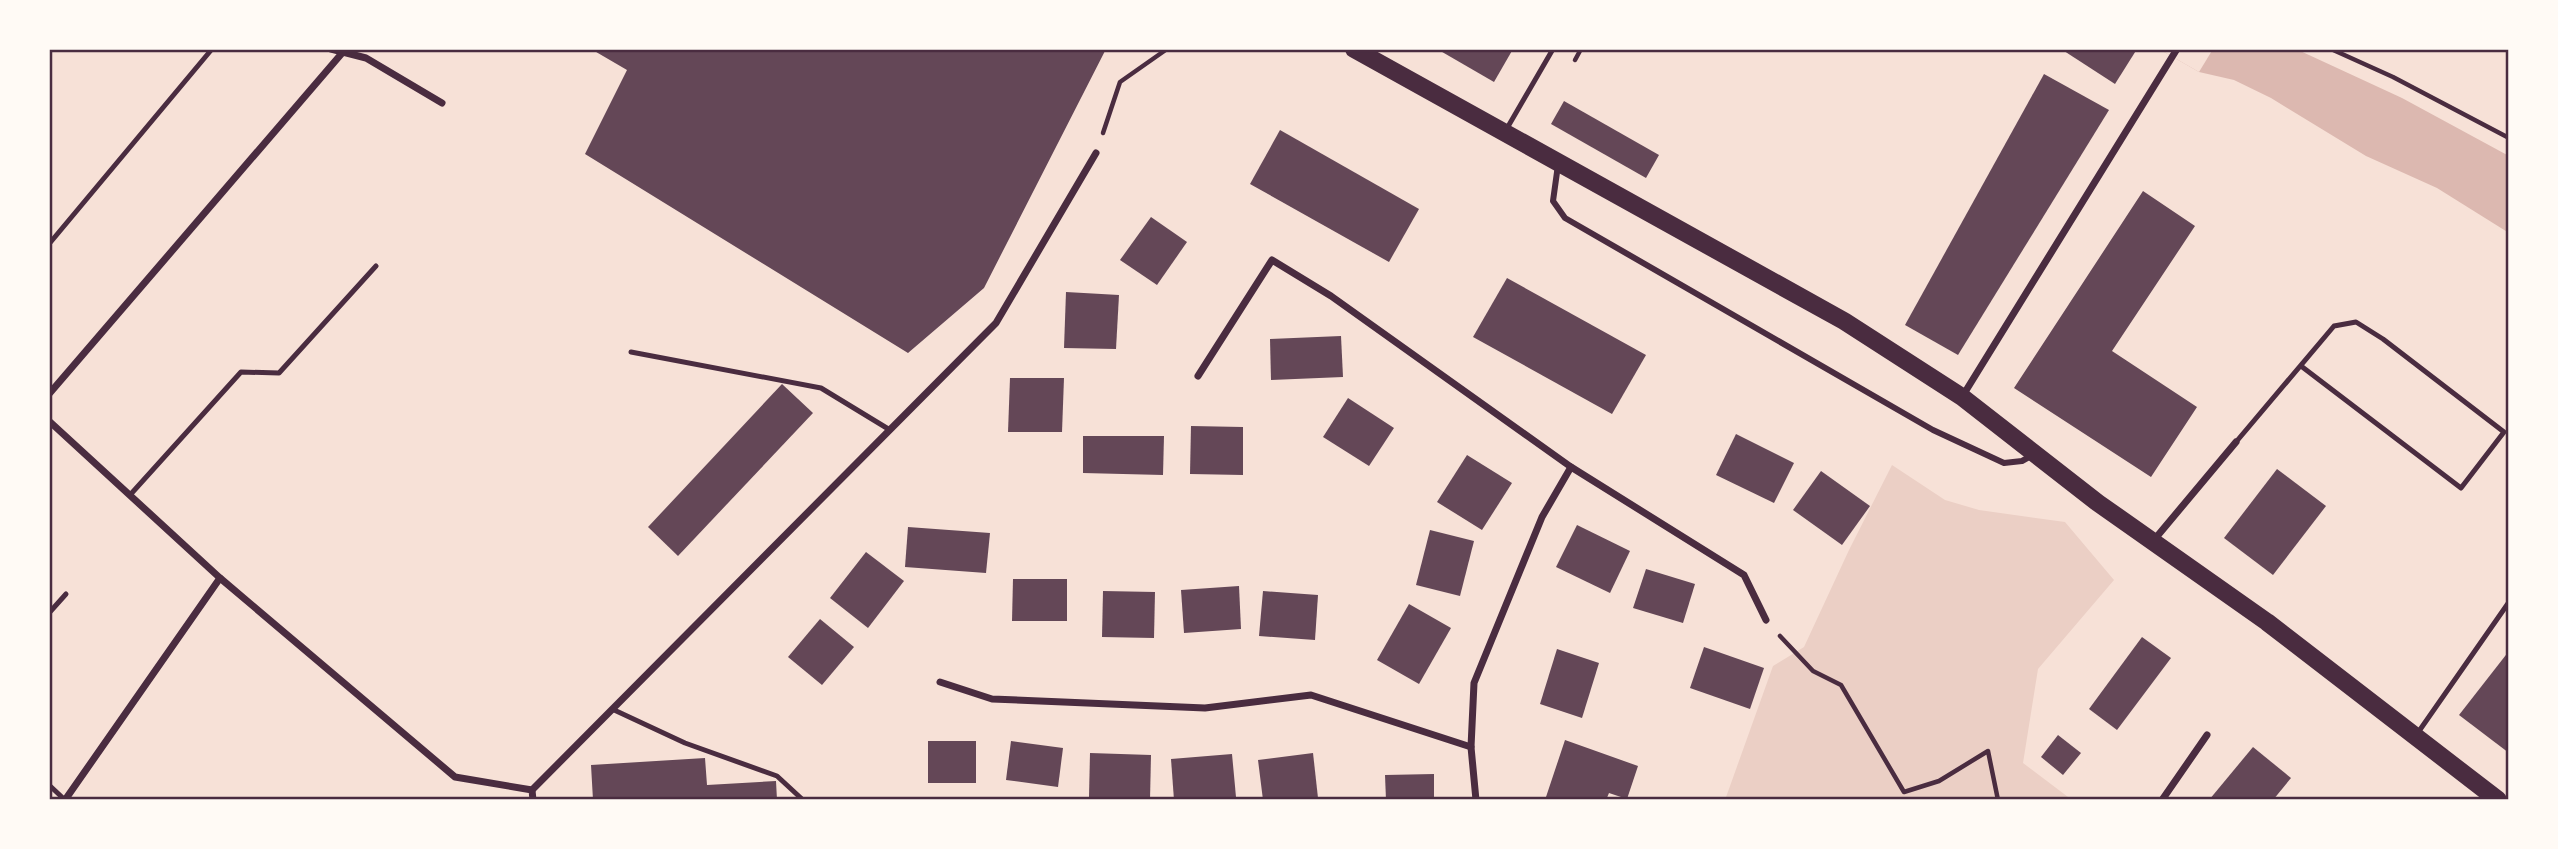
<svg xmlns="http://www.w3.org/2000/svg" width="2558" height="849" font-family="'Work Sans',sans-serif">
<rect width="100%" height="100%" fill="#f7e1d7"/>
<path fill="#ebcfc5" d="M1892 465 1945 500 1979 510 2065 522 2114 580 2038 669 2023 763 2072 800H1725L1773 666 1804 647 1849 550Z"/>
<path fill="#dcb8b0" d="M2159 49H2296L2402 98 2509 156V233L2437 188 2366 156 2271 98 2234 80 2199 72Z"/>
<path fill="#f7e1d7" d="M2159 49H2213L2199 72Z"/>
<g fill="#644757">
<path d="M591 49H1106L984 288 908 353 585 154 627 70Z"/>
<path d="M1437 49H1513L1494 82Z"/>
<path d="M2061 49H2137L2115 84Z"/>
<path d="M2044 74 2109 110 1958 355 1905 325Z"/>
<path d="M1564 101 1659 155 1646 178 1551 124Z"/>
<path d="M1280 130 1419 209 1389 262 1250 184Z"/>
<path d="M2143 191 2195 226 2112 351 2197 407 2151 477 2014 388Z"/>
<path d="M1151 217 1187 242 1157 285 1120 260Z"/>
<path d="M1507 278 1646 355 1612 414 1473 337Z"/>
<path d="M1066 292 1119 295 1116 349 1064 348Z"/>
<path d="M1341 336 1343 377 1271 380 1270 339Z"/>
<path d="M1010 378H1064L1062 432H1008Z"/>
<path d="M782 384 813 413 678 556 648 527Z"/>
<path d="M1348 398 1394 428 1369 466 1323 437Z"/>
<path d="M1191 426 1243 427V475L1190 474Z"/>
<path d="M1736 434 1794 463 1774 503 1716 475Z"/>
<path d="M1083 436H1164L1163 475 1083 473Z"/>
<path d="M1467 455 1512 483 1482 530 1437 502Z"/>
<path d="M2277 469 2326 506 2273 575 2224 538Z"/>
<path d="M1821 471 1870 506 1842 545 1793 510Z"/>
<path d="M1577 525 1630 551 1610 593 1556 567Z"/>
<path d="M908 527 990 533 986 573 905 567Z"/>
<path d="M1430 530 1474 541 1460 596 1416 585Z"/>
<path d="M866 552 904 581 868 628 830 598Z"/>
<path d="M1646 569 1695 584 1683 623 1633 608Z"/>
<path d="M1013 579H1067V621H1012Z"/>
<path d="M1239 586 1241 629 1184 633 1181 590Z"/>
<path d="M1103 591 1155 592 1154 638 1102 637Z"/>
<path d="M1263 591 1318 595 1315 640 1259 636Z"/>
<path d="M1409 604 1451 628 1419 684 1377 660Z"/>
<path d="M820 619 854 647 822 685 788 657Z"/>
<path d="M2142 637 2171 658 2117 730 2089 709Z"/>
<path d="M1704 647 1764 668 1750 709 1690 688Z"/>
<path d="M1557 649 1599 663 1582 718 1540 704Z"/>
<path d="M2509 651V753L2459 715Z"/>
<path d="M2058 735 2081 753 2063 775 2041 757Z"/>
<path d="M1565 740 1638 766 1627 799 1609 793 1606 800H1555L1546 797Z"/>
<rect x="928" y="741" width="48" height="42"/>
<path d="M1011 741 1063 748 1058 787 1006 780Z"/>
<path d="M2253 747 2291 778 2273 800H2209Z"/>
<path d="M1090 753 1151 755 1150 800 1089 797Z"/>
<path d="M1313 753 1318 798 1263 800 1258 760Z"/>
<path d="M1232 754 1236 797 1174 800 1171 759Z"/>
<path d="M705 758 707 785 776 781 777 800H593L591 765Z"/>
<path d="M1434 774V800H1386L1385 775Z"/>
</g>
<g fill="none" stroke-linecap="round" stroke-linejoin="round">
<g stroke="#4a2c40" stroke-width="4.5">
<path d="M2331 49 2393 77 2509 138"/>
<path d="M1575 60 1581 49"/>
<path d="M1103 133 1120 82 1167 49"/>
<path d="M1780 636 1813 671 1841 685 1904 792 1939 781 1988 751 1998 800"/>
</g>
<g stroke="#4a2c40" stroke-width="5">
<path d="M1506 130 1553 49"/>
<path d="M49 244 212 49"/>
<path d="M631 352 821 388 890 430"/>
<path d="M2236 442 2334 326 2356 322 2383 339 2504 432 2461 488 2301 366"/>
<path d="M130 495 241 372 279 373 376 266"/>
<path d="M49 613 66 594"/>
<path d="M612 709 685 743 777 776 803 800"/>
<path d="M2417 734 2509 602"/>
<path d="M49 785 65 800"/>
</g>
<path stroke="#4a2c40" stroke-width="6" d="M1558 165 1553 201 1565 218 1933 430 2004 463 2022 461 2033 455"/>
<g stroke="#4a2c40" stroke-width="7">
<path d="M331 49 366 58 442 103"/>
<path d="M1198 376 1272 260 1331 296 1571 467"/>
<path d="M49 394 343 52"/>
<path d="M1962 397 2177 49"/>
<path d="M49 421 220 578 455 777 532 790 533 800"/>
<path d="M2154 540 2236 442"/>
<path d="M940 682 992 699 1205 708 1311 695 1471 747"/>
<path d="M532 790 996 323 1096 153"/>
<path d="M65 800 220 578"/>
<path d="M1476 800 1471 747 1474 683 1542 517 1571 467 1744 575 1766 620"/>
<path d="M2162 800 2207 735"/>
</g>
<path stroke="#4a2c40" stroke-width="18" d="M1354 49 1844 321 1962 397 2098 503 2267 622 2498 800"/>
</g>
<rect width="2558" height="849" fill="none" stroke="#fffaf5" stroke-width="102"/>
<rect x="51" y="51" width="2456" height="747" fill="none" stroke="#4a2c40" stroke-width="2.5"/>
</svg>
